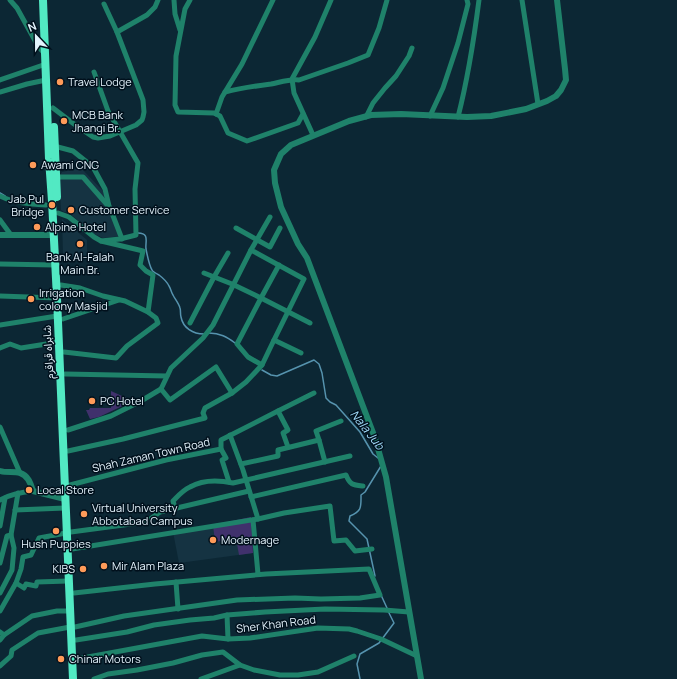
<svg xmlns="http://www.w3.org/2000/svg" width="677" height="679" font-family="Manrope,'Noto Sans Arabic',sans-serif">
<rect width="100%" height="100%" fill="#0c2734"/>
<g fill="#153342">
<path d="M81 168 105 193 122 236 103 238 94 234 68 212H64L61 210 59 177 62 172Z"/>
<path d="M62 219 87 240V260L63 254Z"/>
<path d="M251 517 253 553 179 563 173 532Z"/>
</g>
<g fill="#40316c">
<path d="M111 391 133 401 99 417 90 419 86 410H89L90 408H111Z"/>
<path d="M251 517 253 553 239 555 236 538 215 542 213 525Z"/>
</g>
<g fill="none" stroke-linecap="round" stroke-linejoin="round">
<g stroke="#5693ae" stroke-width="1.5">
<path d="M0 193 5 196"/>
<path d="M138 233C150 233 145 242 146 249 147 254 149 265 152 270 153 272 157 274 159 275 163 278 167 282 169 286 171 289 171 292 173 295 175 299 179 304 180 308 181 311 180 314 181 317 183 328 193 334 204 334"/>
<path d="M209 333C220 333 227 337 235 343"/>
<path d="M262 370 271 375 277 376 314 360 319 364 322 373 326 398 330 402 336 405 360 432 373 454 378 458"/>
<path d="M375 576 367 539 349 521 350 516C362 511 361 507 361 495L365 492 381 466"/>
<path d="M381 595 387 608"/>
<path d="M360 679 357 664 360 654 379 643 394 623 388 611"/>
</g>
<g stroke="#1f826a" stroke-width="5">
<path d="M10 0 17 8 38 46 45 54"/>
<path d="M174 0 175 14 180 30"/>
<path d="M190 0 185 9 176 56 175 105 178 112 214 113 220 116 228 133 247 141 298 123 303 114"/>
<path d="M522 0 538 104"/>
<path d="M104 4 117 32"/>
<path d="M94 72 108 111 138 163 135 189 136 235 120 239 101 241"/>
<path d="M0 80 46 64"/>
<path d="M0 92 27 84 46 80"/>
<path d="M225 92C241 88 255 86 271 84 281 82 290 79 299 80L348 63 368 55 379 28 387 0"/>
<path d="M53 108 74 124 93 137 98 138 110 136 136 125 142 120 143 117 144 112 143 100 117 32 147 15 155 7 158 0"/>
<path d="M216 114 222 97 242 64 273 0"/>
<path d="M430 116 443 88 458 43 468 4 467 0"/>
<path d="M366 117 373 103 385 88 396 76 409 56 412 48"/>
<path d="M458 117C468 78 474 39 479 0"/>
<path d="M313 135 294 93 292 79 315 37 331 0"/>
<path d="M54 146 73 151 93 167 105 189 109 206"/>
<path d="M56 177H83L110 208 122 239"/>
<path d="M0 196C14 203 30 204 46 205"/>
<path d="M58 213 69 217 94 237 101 241 139 250 143 251 140 265 146 271 153 275 148 312"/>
<path d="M0 220 11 235"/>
<path d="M236 228 270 247 280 228"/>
<path d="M0 264 55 265"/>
<path d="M279 265 261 298 310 323"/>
<path d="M204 273 232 284 261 298 237 344 248 357 262 365"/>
<path d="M61 285 80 288 103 296 125 301 148 312 156 318 158 323 127 346 116 358 64 352"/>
<path d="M0 296 57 298"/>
<path d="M63 319 119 300"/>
<path d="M190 323 214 277 228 253"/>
<path d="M0 325 57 316"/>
<path d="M274 340 301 353"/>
<path d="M0 348 10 344 21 348 59 342"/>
<path d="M65 374 167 376"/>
<path d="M161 389 171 368 203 338 213 325 251 250"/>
<path d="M278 411 288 430 283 433 288 447"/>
<path d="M0 427 20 473"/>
<path d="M68 430 111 416 141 401 161 389 170 400 216 367 232 393"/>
<path d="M319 440 325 462"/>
<path d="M221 449 226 458 222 460 229 482"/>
<path d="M68 451 123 439 205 418 203 413 205 408 232 393 246 382 262 365 274 340 304 279 251 250 270 217"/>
<path d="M241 464 278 456V450L319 440 316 431 341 421"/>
<path d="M70 485 166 460 221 449V440L278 411 314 393"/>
<path d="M251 497 346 475C350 485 353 485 363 486"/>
<path d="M0 500C11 494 21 492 33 491"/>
<path d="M175 508 173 501C178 496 183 490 190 487 202 480 219 480 233 483L350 456"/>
<path d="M15 510 65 508"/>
<path d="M258 519 284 513 330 506 334 541 346 540 355 551 372 549"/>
<path d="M253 520 258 574"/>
<path d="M0 526 5 498"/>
<path d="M71 532 146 522 160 512 249 491"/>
<path d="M72 549 258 519 243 470 230 435"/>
<path d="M0 563 7 536 11 535 18 493"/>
<path d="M176 582 178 609"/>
<path d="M16 583 24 588 26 584 36 586 37 582 68 581"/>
<path d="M0 593 12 570 14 548 11 535"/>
<path d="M74 593 155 584 266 574 369 569 380 595 360 598 321 599 295 598 237 600 124 616 75 627"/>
<path d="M0 611 16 583 21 569 23 557 31 555 39 538 66 533"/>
<path d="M227 615 228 639 250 638 318 628 349 629 357 631 381 639 417 656"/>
<path d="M0 632 4 635 0 640"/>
<path d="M4 635 32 616 57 611H70"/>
<path d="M76 640 127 632 154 625 190 620 214 618 227 615 265 612 325 609 384 610 409 612"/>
<path d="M77 659 202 636 228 639"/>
<path d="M0 666 11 656 12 650 38 633 70 627"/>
<path d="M94 679 108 674 137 670 173 663 202 655 223 652 240 665 254 670 280 675H298L318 672 354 656"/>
<path d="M201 679 240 665"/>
</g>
<g stroke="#1f826a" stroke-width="6">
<path d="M0 235H54"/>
<path d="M0 471C6 473 15 471 20 473 28 475 31 484 33 491L65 499"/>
<path d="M421 679 386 477 375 438 307 258 298 244 281 207 275 183 274 170 281 154 291 145 349 121 371 115 401 114 467 117 491 116 526 109 547 101 556 96 561 90 566 80 565 69 557 0"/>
</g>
<g stroke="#52e9c3" stroke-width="8">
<path d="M43 0 49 159 52 201 57 298 73 679"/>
<path d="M54 127 57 197"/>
</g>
</g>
<g fill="#ff9b59" stroke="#00101c" stroke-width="1.5">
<circle cx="60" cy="82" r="4"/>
<circle cx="64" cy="121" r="4"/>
<circle cx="33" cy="165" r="4"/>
<circle cx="52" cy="205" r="4"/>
<circle cx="71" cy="210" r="4"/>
<circle cx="37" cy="227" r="4"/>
<circle cx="80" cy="244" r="4"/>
<circle cx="31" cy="299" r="4"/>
<circle cx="92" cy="401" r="4"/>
<circle cx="29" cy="490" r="4"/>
<circle cx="84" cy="514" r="4"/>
<circle cx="56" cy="531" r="4"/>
<circle cx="213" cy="540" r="4"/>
<circle cx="104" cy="566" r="4"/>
<circle cx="83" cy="569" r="4"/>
<circle cx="61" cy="659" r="4"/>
</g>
<g text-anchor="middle" stroke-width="3" stroke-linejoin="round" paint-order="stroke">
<g font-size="11" fill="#e4f4fd" stroke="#00101c" text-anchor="start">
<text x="68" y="86">Travel Lodge</text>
<text x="72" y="119">MCB Bank<tspan x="72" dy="13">Jhangi Br.</tspan></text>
<text x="41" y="169">Awami CNG</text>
<text x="44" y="203" text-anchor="end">Jab Pul<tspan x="44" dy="13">Bridge</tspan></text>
<text x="79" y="214">Customer Service</text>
<text x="45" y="231">Alpine Hotel</text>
<text x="80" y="261" text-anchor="middle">Bank Al-Falah<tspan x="80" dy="13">Main Br.</tspan></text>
<text x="39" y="297">Irrigation<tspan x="39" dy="13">colony Masjid</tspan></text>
<text x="100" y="405">PC Hotel</text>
<text x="37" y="494">Local Store</text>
<text x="92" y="512">Virtual University<tspan x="92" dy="13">Abbotabad Campus</tspan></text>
<text x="221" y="544">Modernage</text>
<text x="56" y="548" text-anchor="middle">Hush Puppies</text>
<text x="112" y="570">Mir Alam Plaza</text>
<text x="75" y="573" text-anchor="end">KIBS</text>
<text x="69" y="663">Chinar Motors</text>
</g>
<g font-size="11" fill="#e4f4fd" stroke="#00101c">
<text transform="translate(48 352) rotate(-93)" y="4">شاہراہ قراقرم</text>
<text transform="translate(151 455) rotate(-13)" y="4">Shah Zaman Town Road</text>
<text transform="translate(276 624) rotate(-7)" y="4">Sher Khan Road</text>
</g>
<g font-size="12" font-style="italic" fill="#9ed7f6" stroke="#00101c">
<text transform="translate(367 430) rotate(52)" y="4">Nala Jub</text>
</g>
</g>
<g transform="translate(36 36) rotate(338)" stroke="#00101c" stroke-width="3" paint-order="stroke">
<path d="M0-3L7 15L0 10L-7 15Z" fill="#e4f4fd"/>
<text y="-6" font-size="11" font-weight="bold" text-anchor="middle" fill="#e4f4fd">N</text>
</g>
</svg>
